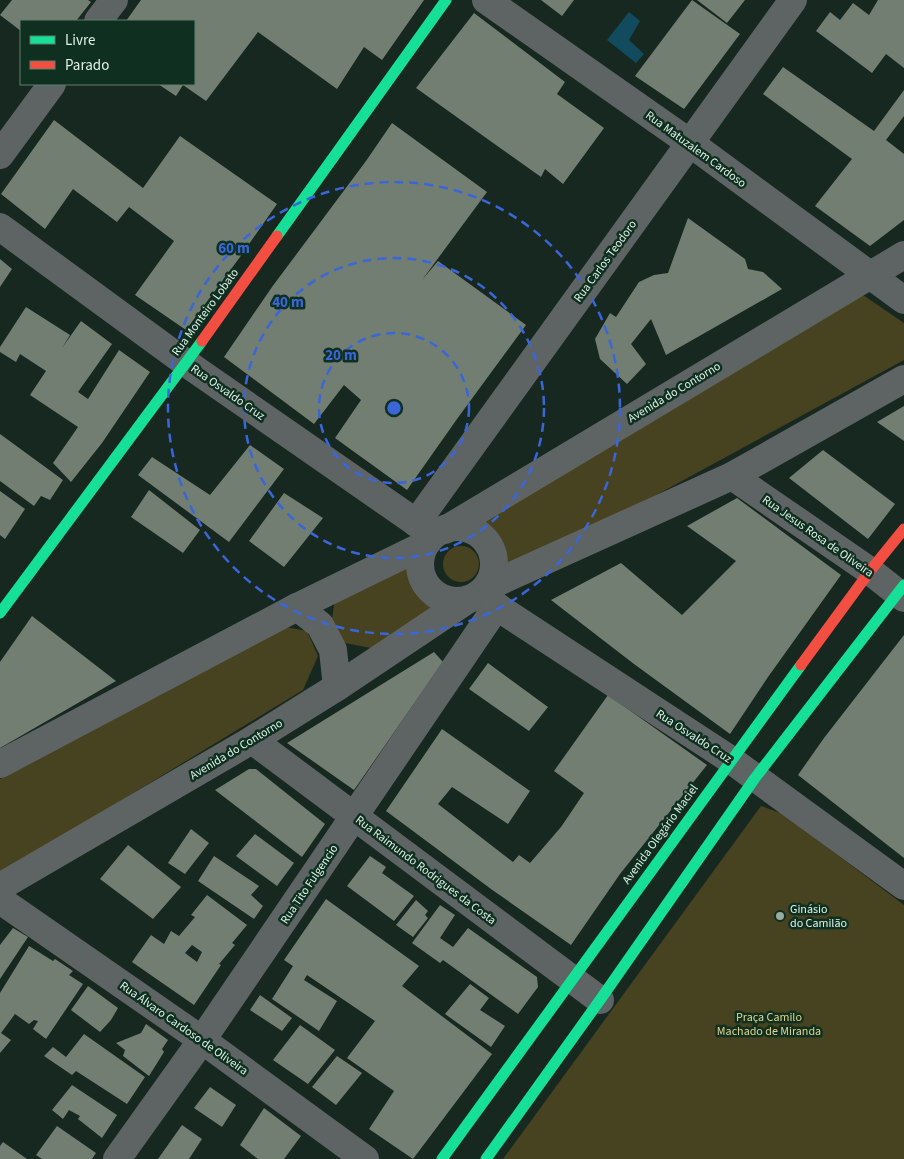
<svg xmlns="http://www.w3.org/2000/svg" width="904" height="1159" font-family="'Source Sans 3',sans-serif">
<rect width="100%" height="100%" fill="#172820"/>
<g fill="#47421f">
<path d="M863 295 904 323V360L502 579C507 548 488 540 468 522Z"/>
<circle cx="461" cy="564" r="18"/>
<path d="M412 554C413 585 421 589 443 608L371 648 340 642 331 626 334 605 345 588Z"/>
<path d="M280 626 307 631 318 656 303 690 8 869 0 871V779Z"/>
<path d="M761 806 783 814 904 905V1159H503Z"/>
</g>
<path fill="#124b5d" d="M629 12 640 21 629 40 644 54 636 63 607 40Z"/>
<g fill="#727e71" fill-rule="evenodd">
<path d="M12 0H88L91 2 76 21H21V31L0 15Z"/>
<path d="M141 0H424L382 60 364 47 337 89 258 32 206 101 183 85 176 96 158 84H194V21H126Z"/>
<path d="M541 0H574L562 16Z"/>
<path d="M692 0 740 34 684 109 635 76Z"/>
<path d="M697 0H745L727 23Z"/>
<path d="M878 0H904V68L886 54 872 73 816 31 830 12 840 20 853 3 869 15Z"/>
<path d="M474 13 565 82 557 94 604 128 563 184 545 169 541 177 416 88Z"/>
<path d="M783 67 874 131 904 90V116L886 140 904 154V220L870 246 815 206 852 159 763 94Z"/>
<path d="M54 120 143 188 180 136 277 204 240 257 186 330 135 295 174 241 129 207 117 222 73 189 45 229 1 194Z"/>
<path d="M392 123 487 192 422 280 438 261 526 325 457 419 407 490 335 438 361 400 344 385 314 424 224 357 272 287 366 161Z"/>
<path d="M688 218 745 259 748 269 763 272 782 289 666 355 651 319 631 344 646 364 627 384 600 359 595 339 610 313 616 317 639 282 654 275 668 273Z"/>
<path d="M0 259 12 269 0 287Z"/>
<path d="M26 307 70 335 62 348 81 321 112 344 78 392 88 399 119 350 150 372 102 443 71 482 53 463 78 427 30 395 46 371 20 354 16 362 0 352V347Z"/>
<path d="M904 406V441L877 422Z"/>
<path d="M0 434 63 480 50 500 41 496 34 506 0 481Z"/>
<path d="M250 445 284 469 229 542 138 475 152 457 210 495Z"/>
<path d="M823 450 895 504 868 539 789 478Z"/>
<path d="M149 490 200 530 183 553 131 517Z"/>
<path d="M0 491 25 509 5 539 0 535Z"/>
<path d="M284 493 323 518 284 567 249 541Z"/>
<path d="M737 498 841 575 768 677 730 734 634 664 551 600 621 563 682 615 736 561 687 526Z"/>
<path d="M32 616 116 681 0 748V662Z"/>
<path d="M904 635V858L798 775 824 738Z"/>
<path d="M434 652 443 662 354 790 287 743Z"/>
<path d="M488 663 548 707 529 731 469 689Z"/>
<path d="M608 695 707 765 620 874 571 945 491 889 386 811 442 729 530 791 508 824 452 787 438 804 513 862 519 855 530 863 561 827 584 793 554 771Z"/>
<path d="M249 769H256L325 824 302 857 215 790Z"/>
<path d="M191 829 209 843 185 874 168 863Z"/>
<path d="M255 834 294 863 277 886 236 856Z"/>
<path d="M128 845 181 887 153 919 100 879Z"/>
<path d="M214 856 259 886 251 895 263 906 254 919 198 881Z"/>
<path d="M370 856 386 867 382 873 414 896 394 921 347 886Z"/>
<path d="M207 895 247 925 232 943 235 945 219 964 221 965 194 1005 132 962 151 935 164 944 171 931 179 936 195 917 191 915ZM192 945 202 952 197 962 185 953Z"/>
<path d="M326 899 419 966 402 986 492 1054 413 1159 369 1129 394 1091 347 1058 375 1021 307 975 304 980 337 1001 319 1031 272 999 293 966 284 960Z"/>
<path d="M416 900 428 911 425 915 428 918 413 937 396 925Z"/>
<path d="M440 905 455 915 440 938 453 947 468 928 537 977 538 987 518 1014 443 960 440 963 412 943Z"/>
<path d="M13 928 28 937 0 979V945Z"/>
<path d="M29 946 53 961 55 959 73 971 69 975 83 984 46 1039 33 1029 38 1021 34 1020 29 1024 15 1014 1 1033 11 1040 0 1053V993Z"/>
<path d="M470 984 489 998 480 1010 505 1026 491 1047 445 1014Z"/>
<path d="M88 986 118 1008 111 1020 100 1032 71 1010Z"/>
<path d="M260 995 292 1018 282 1031 250 1010Z"/>
<path d="M146 1024 168 1040 162 1049 164 1052 149 1076 123 1056 125 1050 116 1043 141 1033Z"/>
<path d="M300 1025 335 1050 308 1084 273 1060Z"/>
<path d="M84 1034 145 1077 127 1104 76 1071 72 1075 44 1056 53 1047 66 1057Z"/>
<path d="M337 1056 362 1073 336 1105 312 1087Z"/>
<path d="M72 1085 117 1115 102 1138 78 1119 80 1116 69 1110 63 1119 52 1110Z"/>
<path d="M210 1087 236 1105 222 1127 194 1108Z"/>
<path d="M264 1108 301 1136 284 1159H258L240 1145Z"/>
<path d="M182 1125 202 1139 189 1159H158Z"/>
<path d="M57 1126 96 1153 92 1159H42L36 1155Z"/>
<path d="M3 1142 27 1159H0V1146Z"/>
</g>
<g fill="none" stroke-linecap="round" stroke-linejoin="round">
<g stroke="#5d6463" stroke-width="28">
<path d="M486 0 690 143 904 300"/>
<path d="M98 21 114 0"/>
<path d="M0 155 52 84"/>
<path d="M0 227 186 363 431 533"/>
<path d="M732 476 870 571 904 598"/>
<path d="M416 523 793 0"/>
<circle cx="457" cy="564" r="37"/>
<path d="M445 530 904 255"/>
<path d="M487 587 732 476 904 379"/>
<path d="M482 597 731 760 904 886"/>
<path d="M297 607 320 625 333 650 337 687"/>
<path d="M252 740 600 1000"/>
<path d="M0 764 297 607 426 544"/>
<path d="M0 887 252 740 337 687 467 600"/>
<path d="M0 900 202 1040 365 1159"/>
<path d="M117 1159 202 1040 497 606"/>
</g>
<g stroke="#16e098" stroke-width="11">
<path d="M277 236 446 0"/>
<path d="M0 613 202 341"/>
<path d="M442 1159 801 665"/>
<path d="M486 1159 600 1000 755 778 904 585"/>
</g>
<g stroke="#f24e42" stroke-width="11">
<path d="M202 341 277 236"/>
<path d="M801 665 870 571 904 529"/>
</g>
</g>
<g fill="none" stroke="#3a66da" stroke-width="2.5" stroke-dasharray="9 6">
<circle cx="394" cy="408" r="75"/>
<circle cx="394" cy="408" r="150"/>
<circle cx="394" cy="408" r="226"/>
</g>
<circle fill="#99aba1" stroke="#0f3021" stroke-width="2" cx="780" cy="916" r="5"/>
<g text-anchor="middle" stroke-width="5" stroke-linejoin="round" paint-order="stroke">
<g font-size="12" fill="#dff1e6" stroke="#0f3021">
<text transform="translate(696 149) rotate(36)" y="4">Rua Matuzalem Cardoso</text>
<text transform="translate(605 261) rotate(-54)" y="4">Rua Carlos Teodoro</text>
<text transform="translate(205 312) rotate(-54)" y="4">Rua Monteiro Lobato</text>
<text transform="translate(228 392) rotate(35)" y="4">Rua Osvaldo Cruz</text>
<text transform="translate(674 392) rotate(-31)" y="4">Avenida do Contorno</text>
<text transform="translate(818 536) rotate(35)" y="4">Rua Jesus Rosa de Oliveira</text>
<text transform="translate(694 736) rotate(33)" y="4">Rua Osvaldo Cruz</text>
<text transform="translate(236 749) rotate(-31)" y="4">Avenida do Contorno</text>
<text transform="translate(660 834) rotate(-54)" y="4">Avenida Olegário Maciel</text>
<text transform="translate(426 870) rotate(37)" y="4">Rua Raimundo Rodrigues da Costa</text>
<text transform="translate(309 884) rotate(-56)" y="4">Rua Tito Fulgencio</text>
<text transform="translate(184 1028) rotate(35)" y="4">Rua Álvaro Cardoso de Oliveira</text>
</g>
<g font-size="12" fill="#dff1e6" stroke="#0f3021" text-anchor="start">
<text x="790" y="913">Ginásio<tspan x="790" dy="14">do Camilão</tspan></text>
</g>
<g font-size="12" fill="#e3d286" stroke="#0f3021">
<text x="769" y="1021">Praça Camilo<tspan x="769" dy="14">Machado de Miranda</tspan></text>
</g>
</g>
<circle cx="394" cy="408" r="8" fill="#3a66da" stroke="#0f3021" stroke-width="2.5"/>
<g font-size="15" text-anchor="middle" font-weight="bold" fill="#3a66da" stroke="#0f3021" stroke-width="5" stroke-linejoin="round" paint-order="stroke">
<text x="234" y="253">60 m</text>
<text x="288" y="307">40 m</text>
<text x="341" y="360">20 m</text>
</g>
<rect x="20" y="20" width="175" height="65" fill="#0f3021" stroke="#627d70"/>
<rect x="30" y="36" width="25" height="8" fill="#16e098" stroke="#627d70"/>
<text x="65" y="45" font-size="15" fill="#dff1e6">Livre</text>
<rect x="30" y="61" width="25" height="8" fill="#f24e42" stroke="#627d70"/>
<text x="65" y="70" font-size="15" fill="#dff1e6">Parado</text>
</svg>
